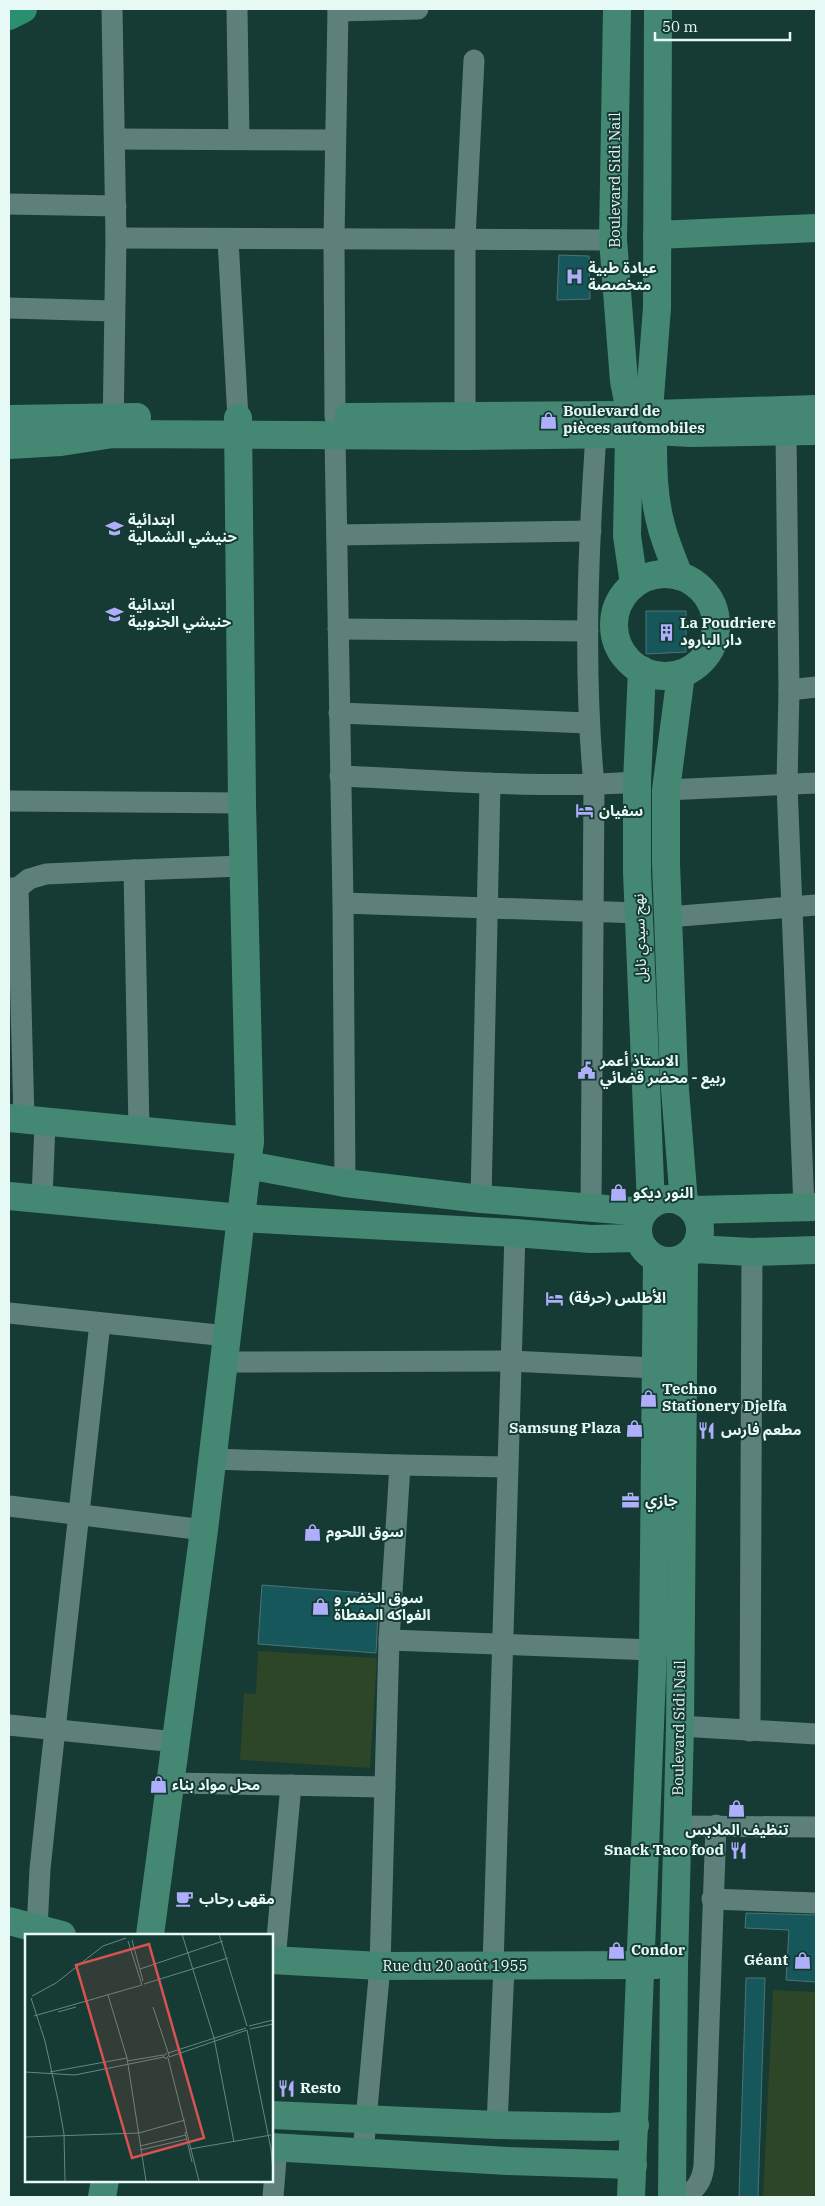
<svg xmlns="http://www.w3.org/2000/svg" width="825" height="2206" font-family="'IBM Plex Serif','Noto Sans Arabic',serif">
<rect width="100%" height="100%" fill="#163a34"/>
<g fill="#2d4627">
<path d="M258 1651 377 1658 370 1768 240 1760 244 1693 256 1694Z"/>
<path d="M773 1990 816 1992V2197H763Z"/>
</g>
<g fill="#16575c" stroke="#4e7376">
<path d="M559 255 589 256 590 299 557 300Z"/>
<path d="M646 611H686V652L646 654Z"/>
<path d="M262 1585 379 1594 376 1653 258 1644Z"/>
<path d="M746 1913 816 1915V1982L786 1980 789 1930 745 1928Z"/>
<path d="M746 1978H765L758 2197H739Z"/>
</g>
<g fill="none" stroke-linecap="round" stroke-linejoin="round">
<g stroke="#5d817a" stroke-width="21">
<path d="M112 9 116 238 113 432"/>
<path d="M237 9 239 139"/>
<path d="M338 11 418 9"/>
<path d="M115 139 335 140"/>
<path d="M9 204 116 206"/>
<path d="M116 238 613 240"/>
<path d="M228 240 238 418"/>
<path d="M9 308 114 311"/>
<path d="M335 417 334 239 338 9"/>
<path d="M465 431V238L474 60"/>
<path d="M786 432 789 690 787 785 804 1208"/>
<path d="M335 436 343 903 345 1183"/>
<path d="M337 535 591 531"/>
<path d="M338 629 588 631"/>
<path d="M789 690 816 687"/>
<path d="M339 713 588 723"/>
<path d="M340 776C439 780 538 789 637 782"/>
<path d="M666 790 816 783"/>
<path d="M9 801 242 803"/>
<path d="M134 870 243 866"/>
<path d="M9 888H18L24 1120"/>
<path d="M18 888 29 879 46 874 134 870 139 1130"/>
<path d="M343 903 639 913"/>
<path d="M668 917 816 905"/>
<path d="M42 1199 45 1123"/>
<path d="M481 1199 490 783"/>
<path d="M591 1208 594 785C583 669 588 551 596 435"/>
<path d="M9 1313 227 1336"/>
<path d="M224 1362 510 1361 655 1368"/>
<path d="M212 1459 400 1465 389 1640 380 1966 363 2153"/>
<path d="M400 1465 506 1467"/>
<path d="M9 1506 204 1530"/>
<path d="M389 1640 653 1650"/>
<path d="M9 1725 176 1742"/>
<path d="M680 1726 816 1734"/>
<path d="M750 1731 752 1252"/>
<path d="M171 1783 385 1787"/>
<path d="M676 1826 816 1827"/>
<path d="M712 1899 816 1903"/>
<path d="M37 1929 40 1869 48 1793 100 1323"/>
<path d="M275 1960 291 1785"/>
<path d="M493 1967 515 1233"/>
<path d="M497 2125 504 1967"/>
<path d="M273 2197 277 2147"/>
<path d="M685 2197C697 2188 702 2181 704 2166L716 1825"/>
</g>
<g stroke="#448874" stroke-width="28">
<path d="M617 9 613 240 624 381 630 411"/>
<path d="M657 235 816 228"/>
<path d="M649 410 657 308 658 9"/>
<path d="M653 414 816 409"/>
<path d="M348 417 626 415"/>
<path d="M9 419 137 417"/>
<path d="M656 431 690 433 816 431"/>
<path d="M653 436C653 466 653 496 661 525 665 542 673 559 679 576"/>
<path d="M629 437 627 536 634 584"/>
<path d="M9 445 61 442 113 434 465 436 626 434"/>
<circle cx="665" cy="625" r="51"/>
<path d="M642 670 637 782V872L651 1205"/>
<path d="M681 674 666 790V863L674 1077 684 1203"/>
<path d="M9 1118 250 1141"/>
<path d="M247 1165 345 1183 481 1199 644 1212"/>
<path d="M9 1196 241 1218 515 1233 591 1239 639 1238"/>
<circle cx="669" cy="1230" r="31"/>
<path d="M693 1210 816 1207"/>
<path d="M695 1249 752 1252 816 1250"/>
<path d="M9 1921 62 1935"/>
<path d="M150 1935 204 1530 250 1141 242 803 238 418"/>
<path d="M271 1960 380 1966 657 1965"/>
<path d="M271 2115 497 2125 610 2127 635 2125"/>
<path d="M271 2147 507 2161 633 2165"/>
<path d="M102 2197 105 2180"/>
<path d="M631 2197 653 1650 657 1259"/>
<path d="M672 2197 674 1965 680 1726 684 1258"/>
</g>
<path stroke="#2a8f6e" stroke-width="28" d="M9 16 23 9"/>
</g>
<defs>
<symbol id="hospital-bare" viewBox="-9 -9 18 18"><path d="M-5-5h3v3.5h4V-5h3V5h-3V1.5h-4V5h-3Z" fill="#afaefa" stroke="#163a34" stroke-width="2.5" paint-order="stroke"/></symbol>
<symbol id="shop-bare" viewBox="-9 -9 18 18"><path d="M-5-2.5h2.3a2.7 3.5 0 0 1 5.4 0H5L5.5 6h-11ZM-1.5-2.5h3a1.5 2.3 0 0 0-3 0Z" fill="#afaefa" stroke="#163a34" stroke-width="2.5" paint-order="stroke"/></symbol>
<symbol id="school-bare" viewBox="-9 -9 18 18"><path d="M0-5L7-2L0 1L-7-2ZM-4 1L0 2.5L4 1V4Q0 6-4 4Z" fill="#afaefa" stroke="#163a34" stroke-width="2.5" paint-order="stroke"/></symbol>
<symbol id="building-bare" viewBox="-9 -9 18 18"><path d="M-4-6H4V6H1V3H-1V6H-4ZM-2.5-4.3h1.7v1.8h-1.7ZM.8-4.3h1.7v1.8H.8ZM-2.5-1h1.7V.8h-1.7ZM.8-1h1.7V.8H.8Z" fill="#afaefa" stroke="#163a34" stroke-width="2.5" paint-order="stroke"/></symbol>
<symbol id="hotel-bare" viewBox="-9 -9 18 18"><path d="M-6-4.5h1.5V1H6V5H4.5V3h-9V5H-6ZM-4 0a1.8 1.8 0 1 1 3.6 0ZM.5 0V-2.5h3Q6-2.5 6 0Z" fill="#afaefa" stroke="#163a34" stroke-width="2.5" paint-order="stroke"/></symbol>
<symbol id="civic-bare" viewBox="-9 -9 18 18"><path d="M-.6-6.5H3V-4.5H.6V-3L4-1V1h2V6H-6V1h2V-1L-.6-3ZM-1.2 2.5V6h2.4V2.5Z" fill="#afaefa" stroke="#163a34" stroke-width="2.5" paint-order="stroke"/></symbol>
<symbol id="restaurant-bare" viewBox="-9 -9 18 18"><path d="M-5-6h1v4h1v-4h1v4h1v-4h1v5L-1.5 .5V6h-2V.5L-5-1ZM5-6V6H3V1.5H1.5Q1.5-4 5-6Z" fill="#afaefa" stroke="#163a34" stroke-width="2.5" paint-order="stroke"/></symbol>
<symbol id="office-bare" viewBox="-9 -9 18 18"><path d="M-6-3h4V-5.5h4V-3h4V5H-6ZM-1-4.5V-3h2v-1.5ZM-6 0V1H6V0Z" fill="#afaefa" stroke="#163a34" stroke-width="2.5" paint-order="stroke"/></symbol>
<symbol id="cafe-bare" viewBox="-9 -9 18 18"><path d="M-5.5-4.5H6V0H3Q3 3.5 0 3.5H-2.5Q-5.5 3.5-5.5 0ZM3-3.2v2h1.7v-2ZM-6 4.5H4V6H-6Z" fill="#afaefa" stroke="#163a34" stroke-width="2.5" paint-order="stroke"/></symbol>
</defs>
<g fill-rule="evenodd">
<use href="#hospital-bare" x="562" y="264" width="25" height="25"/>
<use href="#shop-bare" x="536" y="408" width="25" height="25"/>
<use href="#school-bare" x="102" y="516" width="25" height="25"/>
<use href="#school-bare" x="102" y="602" width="25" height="25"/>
<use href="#building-bare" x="654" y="620" width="25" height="25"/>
<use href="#hotel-bare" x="572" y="798" width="25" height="25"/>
<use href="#civic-bare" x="574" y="1058" width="25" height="25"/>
<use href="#shop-bare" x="606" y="1180" width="25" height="25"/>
<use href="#hotel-bare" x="542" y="1286" width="25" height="25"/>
<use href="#shop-bare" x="636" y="1386" width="25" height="25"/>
<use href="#shop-bare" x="622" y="1416" width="25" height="25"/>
<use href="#restaurant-bare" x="694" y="1418" width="25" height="25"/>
<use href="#office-bare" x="618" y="1488" width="25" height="25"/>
<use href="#shop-bare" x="300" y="1520" width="25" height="25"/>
<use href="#shop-bare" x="308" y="1594" width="25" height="25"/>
<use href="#shop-bare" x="146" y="1772" width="25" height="25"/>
<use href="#shop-bare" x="724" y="1796" width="25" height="25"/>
<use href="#restaurant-bare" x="726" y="1838" width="25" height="25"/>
<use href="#cafe-bare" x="172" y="1886" width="25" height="25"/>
<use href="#shop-bare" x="604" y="1938" width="25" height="25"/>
<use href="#shop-bare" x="790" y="1948" width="25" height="25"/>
<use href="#restaurant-bare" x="274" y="2076" width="25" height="25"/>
</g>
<g text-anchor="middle" stroke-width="4" stroke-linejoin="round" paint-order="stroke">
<g font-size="15" fill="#e6f9f5" stroke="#163a34">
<text transform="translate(615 180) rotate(-90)" y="5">Boulevard Sidi Nail</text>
<text transform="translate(640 938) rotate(-92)" y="5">نهج سيدي نايل</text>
<text transform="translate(679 1728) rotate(-89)" y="5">Boulevard Sidi Nail</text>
<text x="455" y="1971">Rue du 20 août 1955</text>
</g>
<g font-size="15" font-weight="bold" fill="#e6f9f5" stroke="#163a34" text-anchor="start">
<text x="588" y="273">عيادة طبية<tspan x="588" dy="17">متخصصة</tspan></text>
<text x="563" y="416">Boulevard de<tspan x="563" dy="17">pièces automobiles</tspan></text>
<text x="128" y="525">ابتدائية<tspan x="128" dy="17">حنيشي الشمالية</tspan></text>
<text x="128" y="610">ابتدائية<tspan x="128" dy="17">حنيشي الجنوبية</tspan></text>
<text x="680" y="628">La Poudriere<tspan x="680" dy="17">دار البارود</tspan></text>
<text x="599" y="816">سفيان</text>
<text x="600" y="1066">الاستاذ أعمر<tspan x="600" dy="17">ربيع - محضر قضائي</tspan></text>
<text x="633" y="1198">النور ديكو</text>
<text x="569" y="1303">الأطلس (حرفة)</text>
<text x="662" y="1394">Techno<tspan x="662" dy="17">Stationery Djelfa</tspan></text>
<text x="621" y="1433" text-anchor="end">Samsung Plaza</text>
<text x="721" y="1435">مطعم فارس</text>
<text x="645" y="1506">جازي</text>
<text x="326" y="1537">سوق اللحوم</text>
<text x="334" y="1603">سوق الخضر و<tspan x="334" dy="17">الفواكه المغطاة</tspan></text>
<text x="172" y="1790">محل مواد بناء</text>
<text x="737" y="1835" text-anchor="middle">تنظيف الملابس</text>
<text x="724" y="1855" text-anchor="end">Snack Taco food</text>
<text x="199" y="1904">مقهى رحاب</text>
<text x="631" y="1955">Condor</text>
<text x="788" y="1965" text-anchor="end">Géant</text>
<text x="300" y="2093">Resto</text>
</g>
</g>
<g transform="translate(25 1934)">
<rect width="248" height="248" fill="#163a34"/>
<path fill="none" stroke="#698681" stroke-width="1" d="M157 0 189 104 209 208M194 0 222 92M107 6 118 47M103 7 117 51M115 35 198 7M119 50 203 24M83 61 102 124 121 247M7 62 31 49 78 12 101 4M6 64 20 107 33 166 39 200 40 247M128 73 144 121 141 125 138 122 142 119M33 78 51 73M9 82 117 51M224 92 248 86M225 95 248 90M222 96 246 215 248 238M143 119 221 94M144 123 222 96M143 124 174 247M102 127 138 121M0 138 50 141 139 123M25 138 102 124M160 198 167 228M0 203 114 199 160 186M115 212 161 201M165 215 246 201M115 216 162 205"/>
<path fill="#d95251" fill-opacity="0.15" stroke="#d95251" stroke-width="2.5" d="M124 10 179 204 107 224 51 31Z"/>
<rect width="248" height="248" fill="none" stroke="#e6f9f5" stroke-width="2.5"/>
</g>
<rect width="825" height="2206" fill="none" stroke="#e6f9f5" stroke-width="20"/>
<path d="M655 32v8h135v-8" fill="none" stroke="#e6f9f5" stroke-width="2.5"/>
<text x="662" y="32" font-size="15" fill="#e6f9f5" stroke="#163a34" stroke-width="4" paint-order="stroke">50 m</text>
</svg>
